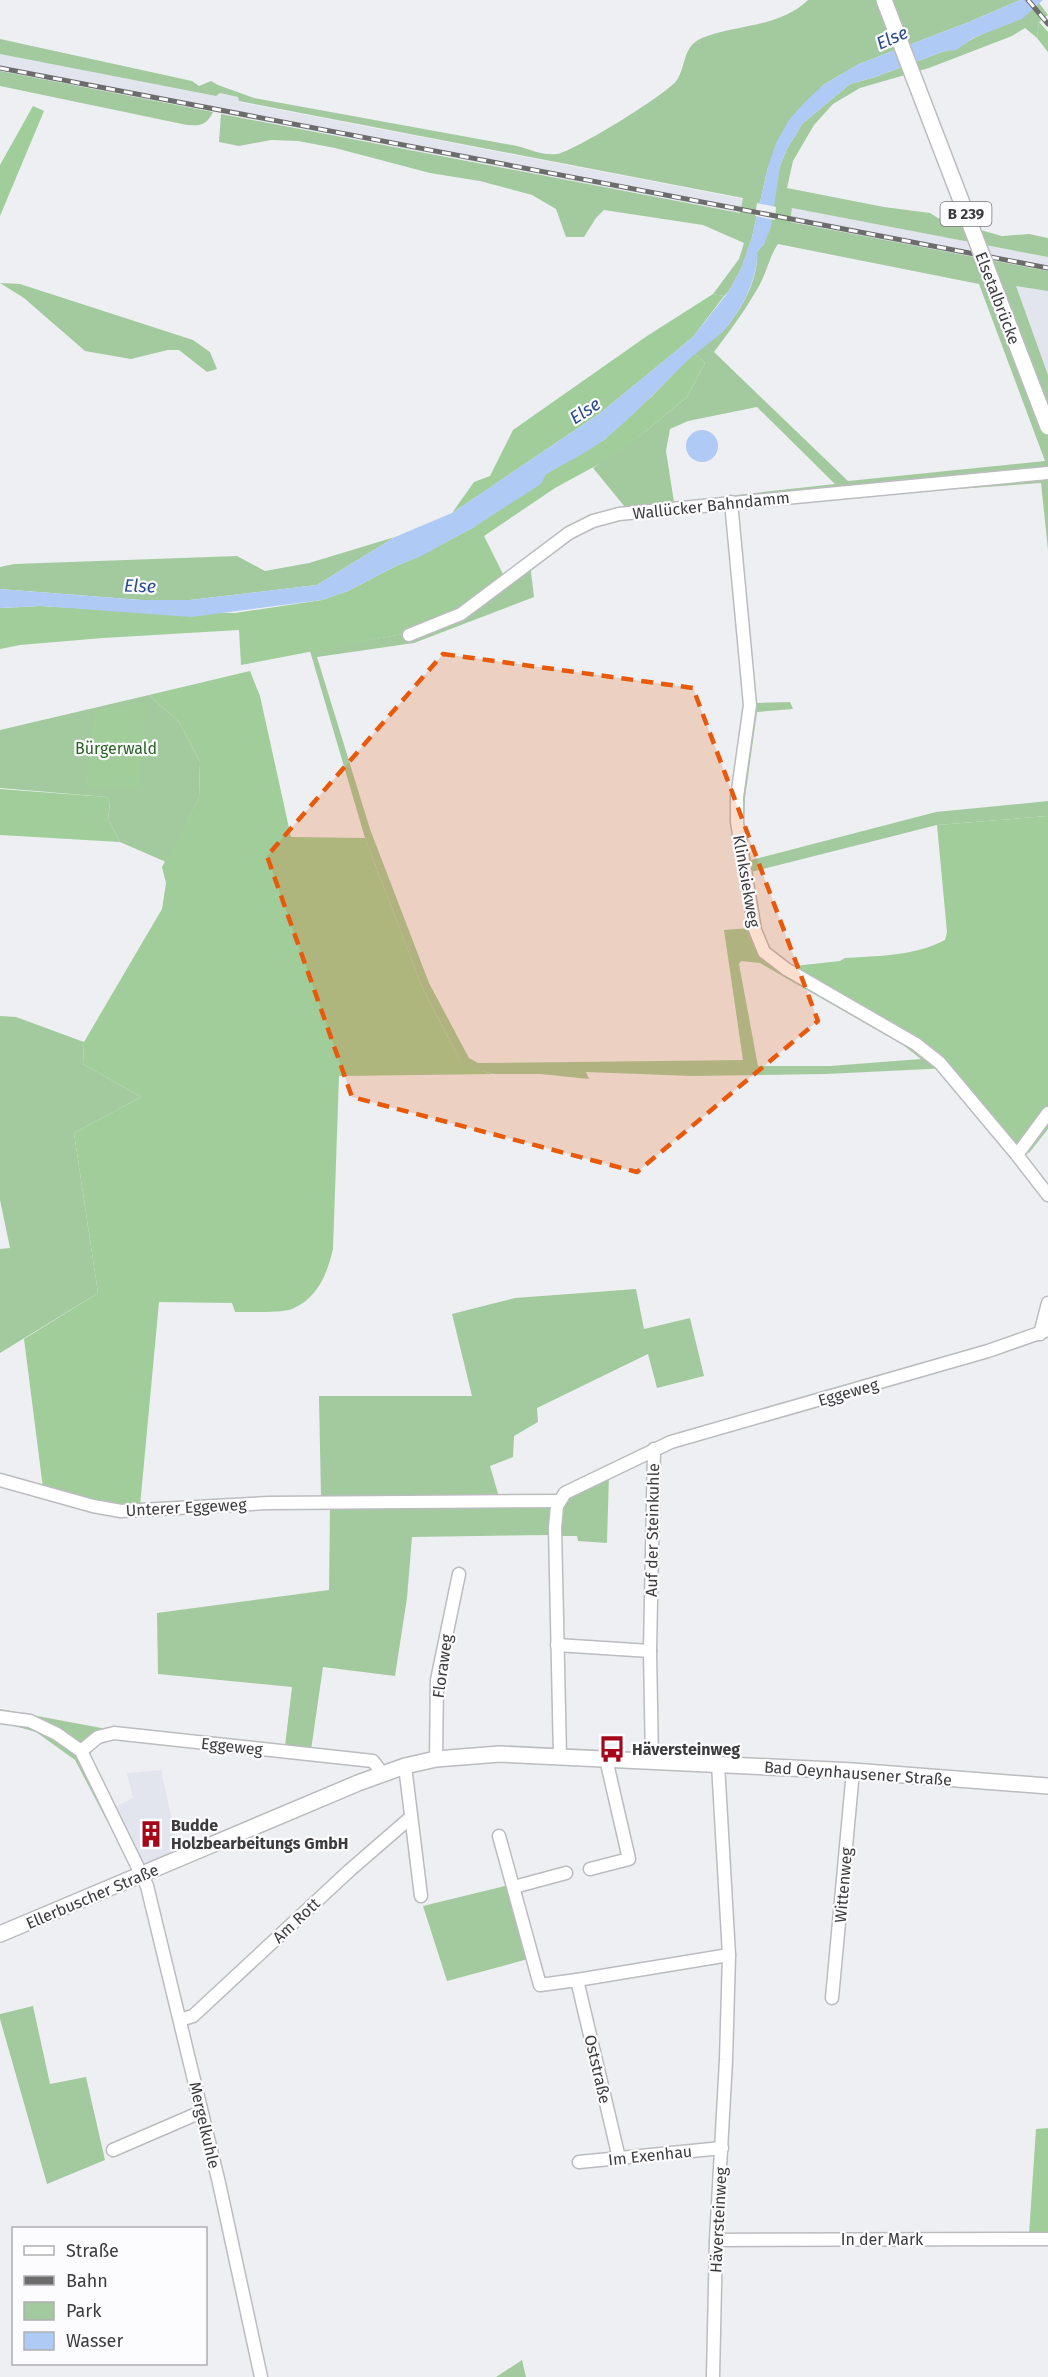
<svg xmlns="http://www.w3.org/2000/svg" width="1048" height="2377" font-family="'Fira Sans',sans-serif">
<rect width="100%" height="100%" fill="#eeeff2"/>
<g fill="#e2e4ee">
<path d="M0 54 216 96 220 93 239 97V102L743 199 741 213 0 71Z"/>
<path d="M792 208 1048 257V271L790 222Z"/>
<path d="M1015 285 1048 291V375Z"/>
<path d="M161 1770 179 1853 142 1866 113 1808 133 1798 127 1773Z"/>
</g>
<g fill="#a3ca9e" fill-rule="evenodd">
<path d="M808 0H1020L969 22 859 64 823 85 768 167 752 237 742 267 729 291 724 296 713 294 739 259 744 243 703 225 604 210 596 218 584 237H566L556 209 532 195 480 181 430 173 335 148 298 141 271 140 239 146 219 142 221 114 740 213 743 198 239 101 238 97 220 93 216 96 0 54V39L192 81 199 86 211 81 218 85 254 98 517 146C529 149 544 156 557 154 573 152 669 93 677 80 687 64 682 47 702 38 737 24 779 28 808 0Z"/>
<path d="M1039 3 1048 15 1039 22 1037 38 1025 28 1012 36 929 68 860 88 833 104 814 125 793 161 787 188 884 207 930 213 938 218 1002 236 1029 234 1048 238V257L792 208 790 222 1048 271V291L1016 286 1048 375V550L1041 483 745 504 739 508 735 515 756 703 790 702 793 709 757 712 745 798 744 826 751 860 936 812 1048 801V816L937 825 743 874 735 822 748 704 727 496 835 484 757 407 688 421 670 429 666 451 674 502 625 507 593 468 646 431 687 397 705 363 694 353C703 346 713 340 721 333 740 314 759 279 757 252L764 244 780 166 787 149 802 124 850 84 875 77 945 51C959 49 964 43 976 37 997 27 1022 20 1039 3ZM778 244 979 284 1045 461 848 481 714 352C730 331 746 309 759 286 767 272 769 257 778 244Z"/>
<path d="M0 71 213 112C207 125 200 126 187 125L0 86Z"/>
<path d="M0 283 20 284 193 340 210 352 217 369 207 372 179 350H168L131 359 85 351 24 298Z"/>
<path d="M395 537 317 585 190 600H141L0 589V567L14 564 237 556 265 571 309 563Z"/>
<path d="M530 564 534 597 414 643 317 657 370 829 429 983 469 1058 478 1063 743 1060 724 930 751 928 758 944 768 943 774 956 950 1068 826 1074 692 1076 586 1072 589 1079 540 1074H495L475 1070 463 1063 458 1056 423 989 365 838 310 651 408 633ZM741 961 760 963 903 1045 921 1059 830 1066H758L739 964Z"/>
<path d="M149 695 179 722 200 762 199 798 166 862 120 842 108 819 110 803 107 797 0 788V730Z"/>
<path d="M0 1016 16 1017 84 1042 83 1064 141 1097 74 1133 98 1293 0 1353V1249L10 1248 0 1200Z"/>
<path d="M636 1289 644 1329 690 1318 704 1376 657 1388 648 1354 537 1408 538 1422 514 1436 513 1457 490 1466 499 1497 556 1495 552 1508 550 1535 412 1537 407 1598 395 1676 323 1667 311 1750 285 1746 292 1687 158 1674 157 1613 329 1590 330 1508 269 1507 137 1514 120 1507 321 1498 319 1396H472L452 1314 515 1298Z"/>
<path d="M609 1474 607 1543 578 1541 577 1536H562L559 1528 564 1498Z"/>
<path d="M0 1709 112 1730 107 1739 91 1752 90 1760 117 1817 107 1821 75 1760 36 1732 0 1722Z"/>
<path d="M509 1885 528 1959 447 1981 423 1906Z"/>
<path d="M33 2006 50 2084 86 2077 105 2160 47 2184 0 2019V2014Z"/>
<path d="M522 2360 526 2377H496Z"/>
</g>
<g fill="#a0cd9a">
<path d="M1039 22 1048 32V52L1037 38Z"/>
<path d="M33 106 44 111 0 216V165Z"/>
<path d="M713 294 724 296 693 337 599 414 452 513 474 482 490 476 513 430 647 336Z"/>
<path d="M694 353 705 363 687 397 646 431 610 458 555 488 484 536 505 578 457 612 408 633 241 665 239 630 103 638 20 645 0 649V608L41 606 107 610 235 613 322 600 348 591 394 567 420 556 474 527 546 474 604 440 652 396Z"/>
<path d="M250 671 260 696 291 837 365 838 423 989 458 1056C468 1069 480 1071 495 1074L339 1076 333 1249C327 1274 318 1298 292 1309 282 1313 248 1312 235 1312L232 1303 159 1302 140 1506 120 1507 43 1488 24 1339 98 1293 74 1133 141 1097 83 1064 84 1042 162 909 166 883 162 867 199 798 200 762 179 722 149 695Z"/>
<path d="M146 702 140 788 85 787 95 710Z"/>
<path d="M0 789 107 797 110 803 108 819 120 842 0 835Z"/>
<path d="M1048 816V1129L1029 1153 1006 1134 950 1068 786 967 840 961 845 958C878 956 915 956 945 940L947 932 937 825Z"/>
<path d="M1048 2128V2233L1029 2234 1036 2129Z"/>
</g>
<g fill="#b0caf6">
<path d="M1020 0H1043L1022 19 973 38 956 50 945 51 875 77 850 84 802 124 787 149 780 166 771 227 764 244 757 252C759 277 739 317 720 334 706 346 691 356 678 370 654 393 631 418 605 439 587 453 565 463 546 474L541 484 474 527 421 556 394 567 348 591 322 600 191 617 41 606 0 608V589L141 600H190L317 585 395 537 452 513 599 414 693 337 729 291 742 267 752 237 768 167 776 143 789 120 804 103 823 85 859 64 969 22Z"/>
<circle cx="702" cy="446" r="16"/>
</g>
<path fill="#eeeff2" d="M757 203 776 207 775 220 755 216Z"/>
<g fill="none" stroke-linecap="round" stroke-linejoin="round">
<defs>
<g id="minor">
<path d="M731 502 750 705 737 797V822L755 930 764 952 786 969 916 1044 940 1063 1017 1155 1048 1195"/>
<path d="M409 635 461 614 569 533 593 521 619 514 1048 473"/>
<path d="M1017 1155 1048 1113"/>
<path d="M1040 1334 1048 1303"/>
<path d="M0 1480 93 1506 121 1511 268 1503 559 1501"/>
<path d="M557 1645 650 1651"/>
<path d="M0 1717 30 1721 57 1734 81 1751 147 1886 219 2183 261 2377"/>
<path d="M81 1751 98 1737 114 1733 373 1761 382 1773"/>
<path d="M560 1757 555 1528 557 1506 565 1493 671 1442 988 1351 1048 1330"/>
<path d="M436 1759 437 1680 459 1574"/>
<path d="M652 1761 650 1651 654 1449"/>
<path d="M405 1766 421 1896"/>
<path d="M499 1836 540 1985 577 1980 619 2158"/>
<path d="M590 1869 629 1859 606 1759"/>
<path d="M514 1887 566 1873"/>
<path d="M577 1980 729 1955"/>
<path d="M832 1998 853 1771"/>
<path d="M180 2020 193 2016 350 1870 410 1818"/>
<path d="M113 2150 201 2112"/>
<path d="M579 2162 722 2148"/>
<path d="M716 2240 1048 2239"/>
<path d="M713 2377 716 2240 726 2060 729 1955 718 1764"/>
</g>
<path id="major" d="M0 1934 358 1783 405 1766 436 1759 500 1754 853 1771 1048 1786"/>
</defs>
<use href="#minor" stroke="#bbbcbf" stroke-width="15"/>
<use href="#major" stroke="#bbbcbf" stroke-width="18"/>
<use href="#minor" stroke="#fff" stroke-width="12"/>
<use href="#major" stroke="#fff" stroke-width="15"/>
<defs>
<g id="rail">
<path d="M1028 0 1048 24"/>
<path d="M0 68 1048 268"/>
</g>
</defs>
<use href="#rail" stroke="#6c6c6d" stroke-width="5"/>
<use href="#rail" stroke="#fcfcff" stroke-width="3" stroke-dasharray="9" stroke-linecap="butt"/>
<defs>
<path id="major-bridge" d="M884 0 1048 427"/>
</defs>
<use href="#major-bridge" stroke="#bbbcbf" stroke-width="18" stroke-linecap="butt"/>
<use href="#major-bridge" stroke="#fff" stroke-width="15"/>
</g>
<path fill="#e8590c" fill-opacity="0.2" stroke="#e8590c" stroke-width="4.5" stroke-dasharray="12 8" stroke-linejoin="round" d="M443 654 693 688 818 1021 637 1172 352 1097 267 856Z"/>
<defs>
<symbol id="bus-bare" viewBox="-9 -9 18 18"><path d="M-5-6H5V4H4V6H2V4H-2V6H-4V4H-5ZM-3.5-4V0h7V-4ZM-3.5 1.2v1.5H-2V1.2ZM2 1.2v1.5H3.5V1.2Z" fill="#a30719" stroke="#fcfcff" stroke-width="2.5" paint-order="stroke"/></symbol>
<symbol id="building-bare" viewBox="-9 -9 18 18"><path d="M-4-6H4V6H1V3H-1V6H-4ZM-2.5-4.3h1.7v1.8h-1.7ZM.8-4.3h1.7v1.8H.8ZM-2.5-1h1.7V.8h-1.7ZM.8-1h1.7V.8H.8Z" fill="#a30719" stroke="#fcfcff" stroke-width="2.5" paint-order="stroke"/></symbol>
</defs>
<g fill-rule="evenodd">
<use href="#bus-bare" x="593" y="1730" width="38" height="38"/>
<use href="#building-bare" x="132" y="1815" width="38" height="38"/>
</g>
<g text-anchor="middle" stroke-width="4.5" stroke-linejoin="round" paint-order="stroke">
<rect fill="#fcfcff" stroke="#767677" stroke-width="1.5" x="940.5" y="202" width="51" height="24" rx="4.5"/>
<g font-size="15" font-weight="bold" fill="#3c3c3d">
<text x="966" y="219">B 239</text>
</g>
<g font-size="16" fill="#3c3c3d" stroke="#fcfcff">
<text transform="translate(998 298) rotate(69)" y="6">Elsetalbrücke</text>
<text transform="translate(711 505) rotate(-6)" y="6">Wallücker Bahndamm</text>
<text transform="translate(747 881) rotate(80)" y="6">Klinksiekweg</text>
<text transform="translate(848 1392) rotate(-16)" y="6">Eggeweg</text>
<text transform="translate(186 1507) rotate(-3)" y="6">Unterer Eggeweg</text>
<text transform="translate(652 1530) rotate(-89)" y="6">Auf der Steinkuhle</text>
<text transform="translate(442 1666) rotate(-82)" y="6">Floraweg</text>
<text transform="translate(232 1746) rotate(6)" y="6">Eggeweg</text>
<text transform="translate(858 1773) rotate(4)" y="6">Bad Oeynhausener Straße</text>
<text transform="translate(843 1885) rotate(-85)" y="6">Wittenweg</text>
<text transform="translate(92 1896) rotate(-23)" y="6">Ellerbuscher Straße</text>
<text transform="translate(296 1920) rotate(-43)" y="6">Am Rott</text>
<text transform="translate(598 2069) rotate(77)" y="6">Oststraße</text>
<text transform="translate(205 2125) rotate(77)" y="6">Mergelkuhle</text>
<text transform="translate(650 2155) rotate(-6)" y="6">Im Exenhau</text>
<text transform="translate(718 2220) rotate(-87)" y="6">Häversteinweg</text>
<text x="882" y="2245">In der Mark</text>
</g>
<g font-size="16" fill="#2a6423" stroke="#fcfcff">
<text x="116" y="754">Bürgerwald</text>
</g>
<g font-size="16" font-weight="bold" fill="#3c3c3d" stroke="#fcfcff" text-anchor="start">
<text x="632" y="1755">Häversteinweg</text>
<text x="171" y="1831">Budde<tspan x="171" dy="18">Holzbearbeitungs GmbH</tspan></text>
</g>
<g font-size="18" font-style="italic" fill="#294c8d" stroke="#fcfcff">
<text transform="translate(892 38) rotate(-24)" y="6">Else</text>
<text transform="translate(585 411) rotate(-33)" y="6">Else</text>
<text transform="translate(140 586) rotate(2)" y="6">Else</text>
</g>
</g>
<rect x="12" y="2227" width="195" height="138" fill="#fcfcff" stroke="#afafb1" stroke-width="1.5"/>
<rect x="24" y="2246" width="30" height="9" fill="#ffffff" stroke="#afafb1" stroke-width="1.5"/>
<text x="66" y="2257" font-size="18" fill="#3c3c3d">Straße</text>
<rect x="24" y="2276" width="30" height="9" fill="#6c6c6d" stroke="#afafb1" stroke-width="1.5"/>
<text x="66" y="2287" font-size="18" fill="#3c3c3d">Bahn</text>
<rect x="24" y="2302" width="30" height="18" fill="#a3ca9e" stroke="#afafb1" stroke-width="1.5"/>
<text x="66" y="2317" font-size="18" fill="#3c3c3d">Park</text>
<rect x="24" y="2332" width="30" height="18" fill="#b0caf6" stroke="#afafb1" stroke-width="1.5"/>
<text x="66" y="2347" font-size="18" fill="#3c3c3d">Wasser</text>
</svg>
